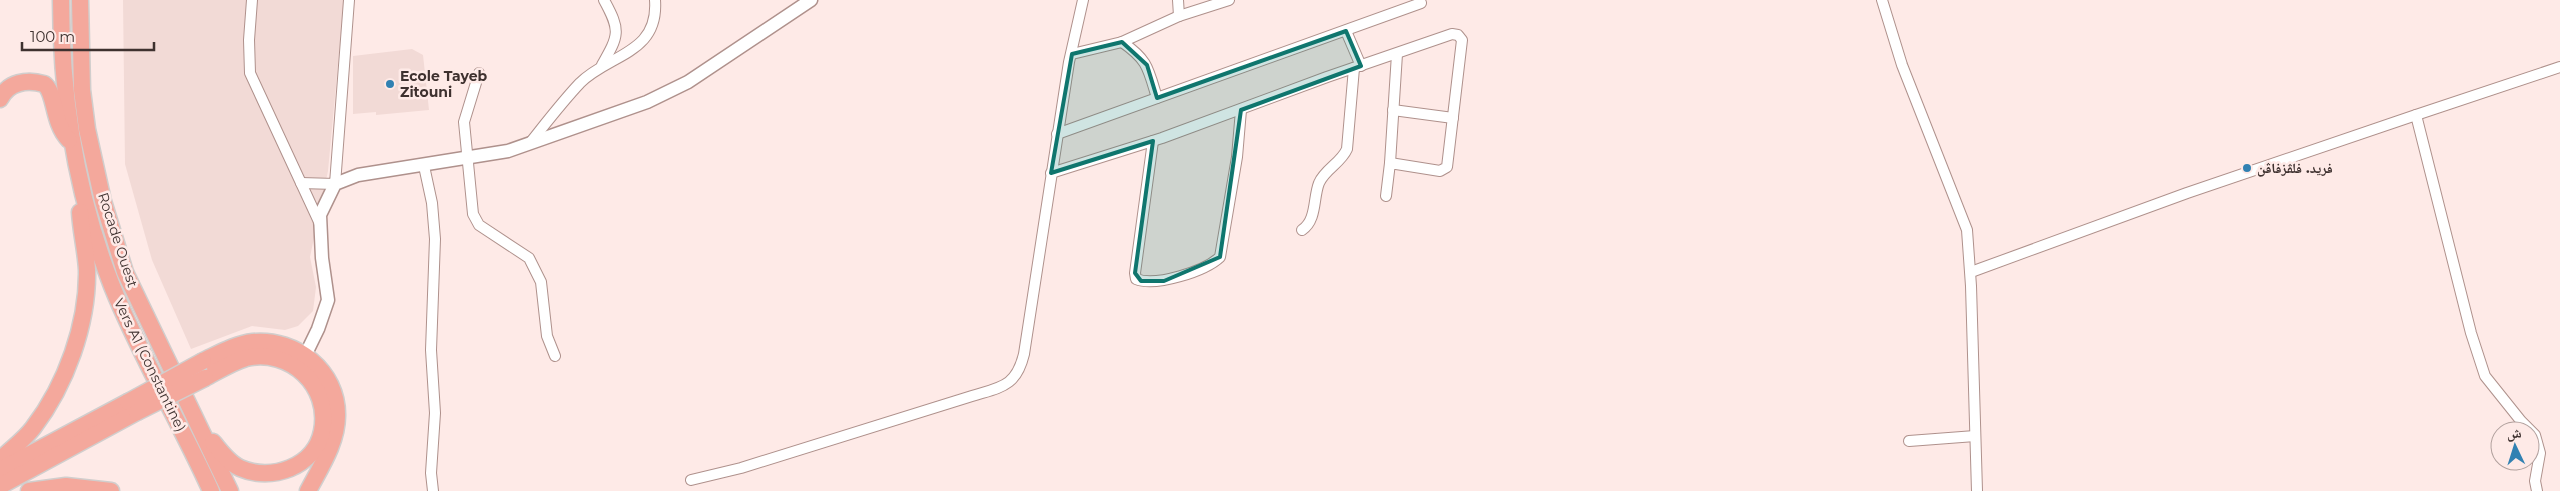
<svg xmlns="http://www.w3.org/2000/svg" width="2560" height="491" font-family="Montserrat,'Noto Naskh Arabic',sans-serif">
<rect width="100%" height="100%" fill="#feeae7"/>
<g fill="#f2dad6">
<path d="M123 0H344L328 171 310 257 316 287 313 311 298 326 285 330 252 326 191 349 152 260 125 164Z"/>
<path d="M412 49 423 55 429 110 376 115V112L353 114V56Z"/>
</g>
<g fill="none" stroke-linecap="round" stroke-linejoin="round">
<defs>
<g id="minor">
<path d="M252 0 249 40 250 73 320 224"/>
<path d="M1178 0 1179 16"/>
<path d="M1882 0 1902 65 1967 230 1971 286 1977 491"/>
<path d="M1346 31 1361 66"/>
<path d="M1122 42C1148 60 1148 68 1157 98"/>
<path d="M1072 54 1122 42 1179 16 1229 0"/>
<path d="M602 65C619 35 621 31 604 0"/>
<path d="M479 73 464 122 473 214 479 225 529 258 541 282 547 336 555 356"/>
<path d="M1393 110 1453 118"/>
<path d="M2416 115 2560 67"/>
<path d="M1057 134 1421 3"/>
<path d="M1153 141 1135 273 1136 279C1156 287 1205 271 1220 257L1237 157 1241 110"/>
<path d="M530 143C546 123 562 102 580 83 609 54 659 54 655 0"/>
<path d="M1390 163 1397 54"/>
<path d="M424 166 432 203 435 239 431 350 435 413 431 473 433 491"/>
<path d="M1051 173 1162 138 1327 77 1452 34 1458 35 1462 40 1447 167 1440 171 1390 163 1386 196"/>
<path d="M301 183 335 184 349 0"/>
<path d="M1302 230C1317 220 1313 198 1319 183 1325 169 1341 163 1347 149L1354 68"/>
<path d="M1971 272 2187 193 2416 115 2471 333 2485 376 2521 421 2535 435 2540 453 2535 481 2537 491"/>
<path d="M1909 441 1975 436"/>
<path d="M691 480 741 468 972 396C1001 387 1016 387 1024 354L1069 62 1083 0"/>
</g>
<path id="tertiary" d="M301 364 318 329 328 300 322 258 320 215 335 184 358 175 508 151 647 102 688 82 811 0"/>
<g id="trunk">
<path d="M61 0C61 98 76 194 112 286 140 356 180 422 211 491"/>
<path d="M80 0 82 90 87 129 103 201 125 272 230 491"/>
<path d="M0 99C8 82 27 79 44 84 56 92 52 123 69 140"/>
<path d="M203 361C218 354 235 344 253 342 296 338 338 371 337 416 337 443 320 468 308 491"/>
<path d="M205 378C218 371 232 362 246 358 290 348 331 386 322 431 315 467 271 482 240 468 229 463 220 451 213 442"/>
<path d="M0 460C11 449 24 440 33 428 66 385 88 324 87 270 86 251 81 231 80 212"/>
<path d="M0 470 128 402"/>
<path d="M0 486 137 412"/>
<path d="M29 491 66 486 111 491"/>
</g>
</defs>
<use href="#minor" stroke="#af918c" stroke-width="12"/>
<use href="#tertiary" stroke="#af918c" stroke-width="15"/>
<use href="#trunk" stroke="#d1cecd" stroke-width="19"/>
<use href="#minor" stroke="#fff" stroke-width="10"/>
<use href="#tertiary" stroke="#fff" stroke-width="12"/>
<use href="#trunk" stroke="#f4a89c" stroke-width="16"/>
<defs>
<g id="trunk-bridge">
<path d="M128 402 203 361"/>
<path d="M137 412 205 378"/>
</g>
</defs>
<use href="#trunk-bridge" stroke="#d1cecd" stroke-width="19" stroke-linecap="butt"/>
<use href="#trunk-bridge" stroke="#f4a89c" stroke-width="16"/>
</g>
<path fill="#0f766e" fill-opacity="0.2" stroke="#0f766e" stroke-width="4" stroke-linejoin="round" d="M1346 31 1361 66 1241 110 1220 257 1164 281H1141L1135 273 1153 141 1051 173 1072 54 1122 42 1147 65 1157 98Z"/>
<g fill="#3181b2" stroke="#feeae7" stroke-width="2">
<circle cx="390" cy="84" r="5"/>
<circle cx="2247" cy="168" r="5"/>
</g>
<g text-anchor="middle" stroke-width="5" stroke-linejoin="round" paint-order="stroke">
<g font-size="14" font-weight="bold" fill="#3e312f" stroke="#feeae7" text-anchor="start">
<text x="400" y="81">Ecole Tayeb<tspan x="400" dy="16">Zitouni</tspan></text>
<text x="2257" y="173">فريد. فلڤزفاڤن</text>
</g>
<g font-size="14" fill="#3e312f" stroke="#feeae7">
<text transform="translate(118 240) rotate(72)" y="5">Rocade Ouest</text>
<text transform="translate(150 365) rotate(64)" y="5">Vers A1 (Constantine)</text>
</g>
</g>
<g transform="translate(2515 446) rotate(356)"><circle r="24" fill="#feeae7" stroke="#b1a09d"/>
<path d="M0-4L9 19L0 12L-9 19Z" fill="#3181b2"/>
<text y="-8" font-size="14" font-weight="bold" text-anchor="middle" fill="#3e312f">ش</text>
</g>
<path d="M22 42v8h132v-8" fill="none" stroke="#3e312f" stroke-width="2.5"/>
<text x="30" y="42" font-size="15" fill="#3e312f" stroke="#feeae7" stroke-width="4" paint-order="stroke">100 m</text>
</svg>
